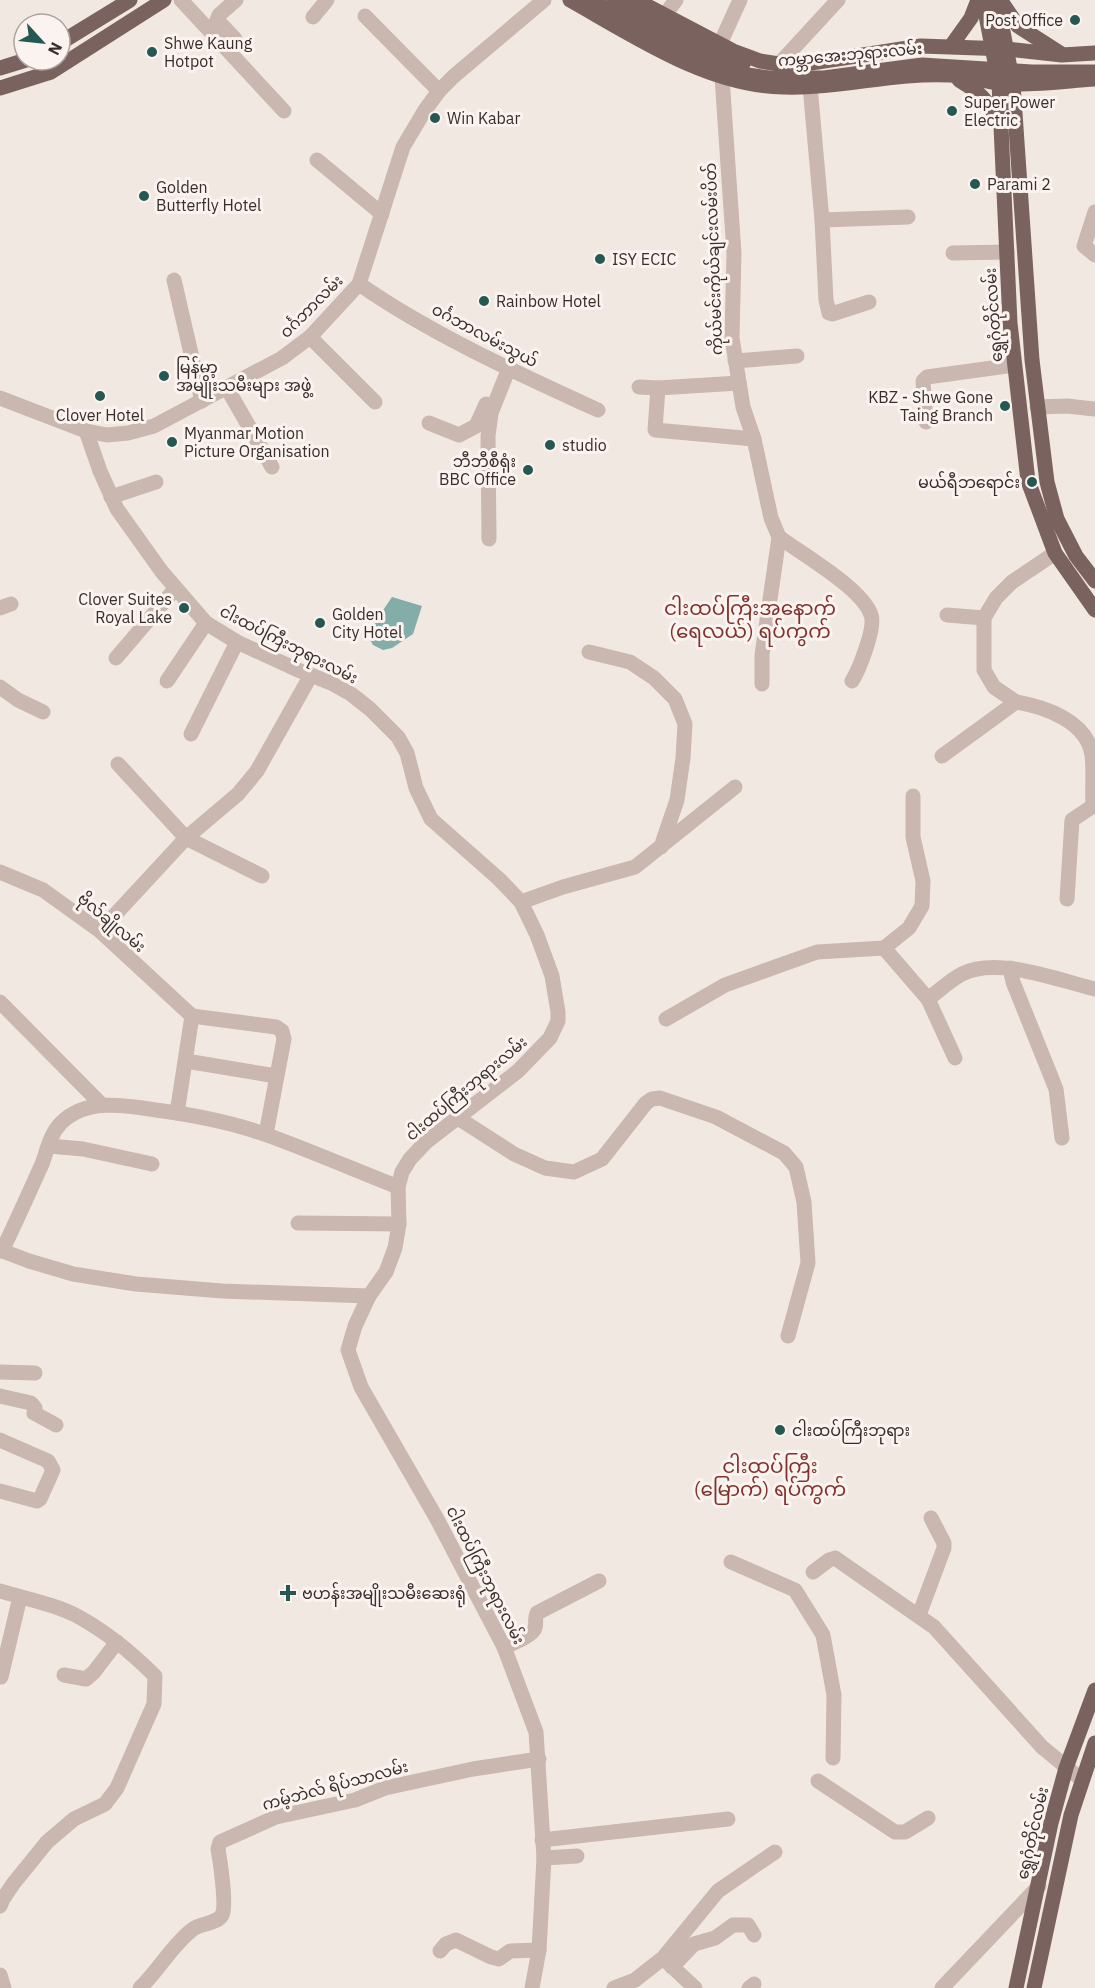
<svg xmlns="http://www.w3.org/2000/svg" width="1095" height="1988" font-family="'IBM Plex Sans','Noto Sans Myanmar',sans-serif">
<rect width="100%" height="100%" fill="#f2e8e2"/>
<path fill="#83ada8" d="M392 597 422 606 413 634 392 648 383 650 373 645 367 634Z"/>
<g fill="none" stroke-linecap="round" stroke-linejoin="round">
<g stroke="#cab7af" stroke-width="15">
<path d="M181 0 284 111"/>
<path d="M365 16 439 91"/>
<path d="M664 16 676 0"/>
<path d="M313 17 327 0"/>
<path d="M235 39 217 20 219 15 236 0"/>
<path d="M720 44 740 0"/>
<path d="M779 64 838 0"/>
<path d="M722 77 734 253 732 338 743 407 754 439 771 518 779 537 762 655V684"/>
<path d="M810 86 822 220 826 300 829 313 832 314 869 302"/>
<path d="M317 160 382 214"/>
<path d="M1095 212 1084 246 1095 255"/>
<path d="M822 220 908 217"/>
<path d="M953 253 1007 252"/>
<path d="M174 280 202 401"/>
<path d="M359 284C433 335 517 373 598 410"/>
<path d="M310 337 375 402"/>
<path d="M735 361 797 356"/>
<path d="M639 387 658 388 739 383"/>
<path d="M227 388 272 467"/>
<path d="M658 388 655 430 754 439"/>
<path d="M0 398 86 431 107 435 128 433 154 426 282 358 310 337 359 284 403 147 425 110 439 91 454 76 544 0"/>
<path d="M1037 407 1067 406 1095 409"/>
<path d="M926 422 923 381 927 377 1014 365"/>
<path d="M429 423 459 435 476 426 486 404"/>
<path d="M86 431 100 471 117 509 162 572 206 623 237 642 298 670 331 683 351 694 370 709 398 737 407 753 416 788 431 819 499 879 521 902 537 935 552 976 558 1012V1021L550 1038 518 1071 426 1142 410 1159 402 1172 398 1187 399 1224 395 1248 386 1272 369 1296 355 1326 348 1350 361 1387 437 1519 504 1647 536 1732 544 1858 539 1950 532 1988"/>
<path d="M111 497 156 482"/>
<path d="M779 537C802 554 863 589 871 615 876 627 859 670 852 681"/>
<path d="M489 539 488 436 491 413 509 368"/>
<path d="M0 608 11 604"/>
<path d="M947 615 984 618"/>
<path d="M589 652 630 662 654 678 675 699 685 724 683 758 677 800 661 847"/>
<path d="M116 658 175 589"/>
<path d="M167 681 206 623"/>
<path d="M0 687 18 700 43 712"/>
<path d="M1016 702 994 687 984 670V618L996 598 1012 582 1055 553"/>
<path d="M191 734 237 642"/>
<path d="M942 756 1016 702C1045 707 1087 721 1092 755 1094 771 1092 789 1093 806L1072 820 1067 899"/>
<path d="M118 764 186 838 262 876"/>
<path d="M913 796V837L923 881 922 906 909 928 884 948 928 999 955 1058"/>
<path d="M0 872 43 890 100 931 192 1016"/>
<path d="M521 902 563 887 635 867 735 787"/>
<path d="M100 931 186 838 238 794 257 771 311 675"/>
<path d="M1010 968 1013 982 1056 1089 1062 1138"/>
<path d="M928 999C939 991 950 980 962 974 997 956 1058 980 1095 989"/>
<path d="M0 1002 102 1105"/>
<path d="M192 1016 276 1027 282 1031 284 1039 266 1134"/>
<path d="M666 1019 725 985 817 952 884 948"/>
<path d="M186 1061 276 1076"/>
<path d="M177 1113 192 1016"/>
<path d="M458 1118 514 1154 545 1168 574 1172 602 1159 646 1103 652 1099 660 1098 716 1117 784 1153 796 1167 804 1202 808 1263 788 1336"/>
<path d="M49 1146 83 1149 152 1164"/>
<path d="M298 1223 399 1224"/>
<path d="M0 1250 29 1261 73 1274 136 1284 222 1291 369 1296"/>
<path d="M2 1251C16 1222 29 1193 42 1164 47 1151 50 1134 61 1123 86 1098 125 1105 156 1110 194 1115 231 1122 267 1135 311 1151 355 1170 398 1187"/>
<path d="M0 1372 35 1373"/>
<path d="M0 1396 31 1403 35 1408 34 1413 56 1425"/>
<path d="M0 1440 48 1461 53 1470 40 1499 37 1501 0 1491"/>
<path d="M731 1562 795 1590 823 1635 834 1695 833 1758"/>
<path d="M813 1572 829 1560 835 1558 934 1627 1042 1747 1082 1780"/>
<path d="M0 1591C26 1599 55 1604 79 1617 108 1633 132 1653 155 1676L154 1704 117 1788 105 1804 74 1819 47 1842 13 1884 3 1899 0 1906"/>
<path d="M919 1615 944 1548V1543L931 1518"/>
<path d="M504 1647C511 1644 534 1635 535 1628 537 1622 534 1619 537 1613L599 1581"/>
<path d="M64 1675 86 1679 94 1672 117 1642"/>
<path d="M1 1677 20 1597"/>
<path d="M818 1781 895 1832H905L928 1818"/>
<path d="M542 1840 728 1819"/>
<path d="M544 1858 577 1856"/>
<path d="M440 1951 446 1944 456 1940 491 1957 499 1959 510 1951 539 1950"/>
<path d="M665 1960 695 1988"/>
<path d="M672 1967 694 1944 715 1938 733 1925H748L754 1935"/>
<path d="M0 1975 4 1988"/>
<path d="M140 1988C160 1969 171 1946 193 1929 201 1923 217 1924 222 1915 227 1906 220 1860 218 1849L220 1842 276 1817 355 1800 385 1788 473 1769 539 1759"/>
<path d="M614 1988 635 1980 663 1958 718 1891 775 1852"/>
<path d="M749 1988 754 1984"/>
<path d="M942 1988 1039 1886"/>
</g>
<g stroke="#7a635f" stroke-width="15">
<path d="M570 0C634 36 708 86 783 87 839 89 894 72 950 75 967 76 983 81 1000 83 1031 86 1064 81 1095 79"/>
<path d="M636 0 733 51 760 61 779 64 811 63 921 46 1007 49 1062 55 1095 53"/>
<path d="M983 0 999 83 1010 323 1028 481 1055 553 1095 610"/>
<path d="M997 0 1013 84 1032 360 1047 482 1057 519 1076 556 1095 581"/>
<path d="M1001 1 1018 26 1060 53"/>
<path d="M60 43 130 0"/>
<path d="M951 46 971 18 978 0"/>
<path d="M0 68 26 60"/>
<path d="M959 80C981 93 987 100 999 122"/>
<path d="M0 88 51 72 164 0"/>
<path d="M1016 1988 1051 1823 1066 1768 1095 1690"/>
<path d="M1034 1988 1071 1815 1095 1743"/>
</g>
<g stroke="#7a635f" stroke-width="15">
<path d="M590 0 696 57 741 74 769 78H824L922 65 1032 72H1095"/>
<path d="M614 0 676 34 743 64"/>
</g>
</g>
<g fill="#255853" stroke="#faf3ef" stroke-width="2">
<circle cx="1075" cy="20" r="6"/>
<circle cx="152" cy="52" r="6"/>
<circle cx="952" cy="111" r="6"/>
<circle cx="435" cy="118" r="6"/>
<circle cx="975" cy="184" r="6"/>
<circle cx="144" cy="196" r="6"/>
<circle cx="600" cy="259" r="6"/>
<circle cx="484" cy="301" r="6"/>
<circle cx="164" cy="376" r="6"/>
<circle cx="100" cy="396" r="6"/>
<circle cx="1005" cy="406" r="6"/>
<circle cx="172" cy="442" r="6"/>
<circle cx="550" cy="445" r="6"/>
<circle cx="528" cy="470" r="6"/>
<circle cx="1032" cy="482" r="6"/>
<circle cx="184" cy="608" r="6"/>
<circle cx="320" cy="623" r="6"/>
<circle cx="780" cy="1430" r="6"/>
<path d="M285 1584h6v6h6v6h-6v6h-6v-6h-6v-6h6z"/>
</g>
<g text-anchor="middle" stroke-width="6" stroke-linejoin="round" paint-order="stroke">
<g font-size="16" fill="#392e2c" stroke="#faf3ef" text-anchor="start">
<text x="1063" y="26" text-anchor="end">Post Office</text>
<text x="164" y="49">Shwe Kaung<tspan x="164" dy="18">Hotpot</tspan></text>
<text x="964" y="108">Super Power<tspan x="964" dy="18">Electric</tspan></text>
<text x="447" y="124">Win Kabar</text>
<text x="987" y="190">Parami 2</text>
<text x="156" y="193">Golden<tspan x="156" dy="18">Butterfly Hotel</tspan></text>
<text x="612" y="265">ISY ECIC</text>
<text x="496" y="307">Rainbow Hotel</text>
<text x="176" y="373">မြန်မာ့<tspan x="176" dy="18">အမျိုးသမီးများ အဖွဲ့</tspan></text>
<text x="993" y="403" text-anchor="end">KBZ - Shwe Gone<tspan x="993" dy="18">Taing Branch</tspan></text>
<text x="100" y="421" text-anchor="middle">Clover Hotel</text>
<text x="184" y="439">Myanmar Motion<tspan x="184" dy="18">Picture Organisation</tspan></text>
<text x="562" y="451">studio</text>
<text x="516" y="467" text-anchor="end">ဘီဘီစီရုံး<tspan x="516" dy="18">BBC Office</tspan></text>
<text x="1020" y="488" text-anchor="end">မယ်ရီဘရောင်း</text>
<text x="172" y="605" text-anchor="end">Clover Suites<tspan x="172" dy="18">Royal Lake</tspan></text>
<text x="332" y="620">Golden<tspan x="332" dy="18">City Hotel</tspan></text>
<text x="792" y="1436">ငါးထပ်ကြီးဘုရား</text>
<text x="302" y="1599">ဗဟန်းအမျိုးသမီးဆေးရုံ</text>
</g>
<g font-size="16" fill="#392e2c" stroke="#faf3ef">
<text transform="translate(850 54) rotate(-5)" y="6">ကမ္ဘာအေးဘုရားလမ်း</text>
<text transform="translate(713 259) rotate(-92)" y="6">ကိုယ်မင်းကိုယ်ချင်းလမ်းပိတ်</text>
<text transform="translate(311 306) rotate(-45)" y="6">ဝင်္ဂဘာလမ်း</text>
<text transform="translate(993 315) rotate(-94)" y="6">ရွှေဂုံတိုင်လမ်း</text>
<text transform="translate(485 335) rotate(28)" y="6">ဝင်္ဂဘာလမ်းသွယ်</text>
<text transform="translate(289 644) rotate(27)" y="6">ငါးထပ်ကြီးဘုရားလမ်း</text>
<text transform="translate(112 922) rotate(40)" y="6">ဗိုလ်ချိုလမ်း</text>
<text transform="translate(466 1088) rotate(-40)" y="6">ငါးထပ်ကြီးဘုရားလမ်း</text>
<text transform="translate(486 1575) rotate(63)" y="6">ငါးထပ်ကြီးဘုရားလမ်း</text>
<text transform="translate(335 1785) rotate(-15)" y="6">ကမ့်ဘဲလ် ရိပ်သာလမ်း</text>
<text transform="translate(1032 1833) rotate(-77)" y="6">ရွှေဂုံတိုင်လမ်း</text>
</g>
<g font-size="20" fill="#81322c" stroke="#faf3ef">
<text x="750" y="615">ငါးထပ်ကြီးအနောက်<tspan x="750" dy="23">(ရေလယ်) ရပ်ကွက်</tspan></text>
<text x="770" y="1473">ငါးထပ်ကြီး<tspan x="770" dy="23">(မြောက်) ရပ်ကွက်</tspan></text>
</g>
</g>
<g transform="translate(42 42) rotate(117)"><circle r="28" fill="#faf3ef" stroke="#ada4a1" stroke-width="1.5"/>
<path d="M0-4.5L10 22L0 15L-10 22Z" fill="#255853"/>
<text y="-9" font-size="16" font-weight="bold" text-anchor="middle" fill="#392e2c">N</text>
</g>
</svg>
